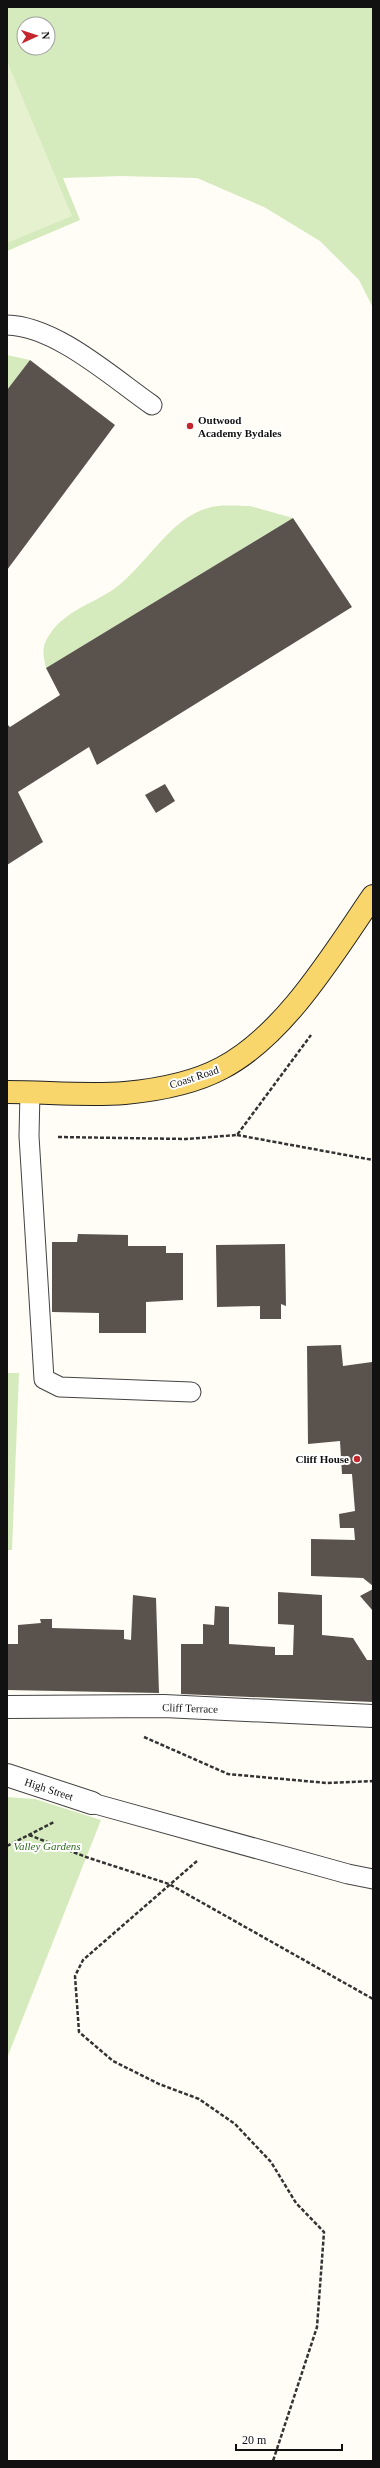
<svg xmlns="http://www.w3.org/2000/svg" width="380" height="2468" font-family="'Times New Roman',serif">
<rect width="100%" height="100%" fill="#fffdf5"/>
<g fill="#d5ebbd" fill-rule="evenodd">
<path d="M7 7H373V308L359 280 320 241 264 207 197 178 121 176 63 178 80 220 7 251ZM24 24H48V48H24Z"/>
<path d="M7 355 30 360 7 390Z"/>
<path d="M250 506 293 518 46 668C43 655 41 646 50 634 65 611 92 604 114 589 146 566 170 518 208 508 220 504 237 506 250 506Z"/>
<path d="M7 1373H19L12 1550H7Z"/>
<path d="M7 1797 35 1799 101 1820 7 2058Z"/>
</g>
<path fill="#e6f2cf" d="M7 61 72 216 7 243Z"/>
<g fill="#5a524d">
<path d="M30 360 115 425 7 570V390Z"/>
<path d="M293 518 352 607 97 765 89 747 18 792 43 842 7 865V724L10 727 60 695 46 668Z"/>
<path d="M165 784 175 801 156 813 145 795Z"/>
<path d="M78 1234 128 1235V1246H166V1253H183V1300L146 1302V1333H99V1313L52 1312V1242H77Z"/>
<path d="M285 1244 286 1306 281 1304V1319H260V1306L217 1307 216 1245Z"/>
<path d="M341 1345 343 1366 372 1362 373 1586 363 1578 311 1576V1539L355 1540 354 1528H340L339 1514 355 1511 352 1474H342L340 1441 308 1444 307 1346Z"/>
<path d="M373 1589V1611L360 1596Z"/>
<path d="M278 1592 322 1595V1635L353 1638 367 1660H373V1702L181 1694V1644H203V1624L214 1625 215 1606 229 1607V1644L275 1647V1655H293L294 1625 278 1624Z"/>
<path d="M133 1595 156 1598 159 1693 7 1690V1644H18V1625L41 1623 40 1619H52V1628L124 1630V1639L131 1640Z"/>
</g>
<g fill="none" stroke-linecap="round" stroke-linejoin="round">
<defs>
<g id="service">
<path d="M7 325C56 326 113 378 152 405"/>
<path d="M30 1092 29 1136 44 1379 60 1387 191 1392"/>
<path d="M92 1803 348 1874 373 1879"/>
</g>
<g id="minor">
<path d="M7 1707 164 1706 373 1716"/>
<path d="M7 1775 92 1803"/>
</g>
<path id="primary" d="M7 1092C46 1092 86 1096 125 1093 157 1090 194 1083 222 1068 285 1035 333 954 373 896"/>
</defs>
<use href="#service" stroke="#444" stroke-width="21"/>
<use href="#minor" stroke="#444" stroke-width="24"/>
<use href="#primary" stroke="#222" stroke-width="24"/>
<g stroke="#333" stroke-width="2.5" stroke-dasharray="4 2" stroke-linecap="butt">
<path d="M237 1135 373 1160"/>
<path d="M58 1137 186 1139 237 1135 311 1035"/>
<path d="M144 1737 228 1774 327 1783 373 1781"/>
<path d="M29 1835 86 1857 169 1884 373 1999"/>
<path d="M7 1846 54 1822"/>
<path d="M197 1861 83 1960 75 1976 79 2032 113 2061 159 2084 199 2099 235 2124 271 2162 296 2203 324 2232 317 2327 273 2461"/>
</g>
<use href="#service" stroke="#fff" stroke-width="19"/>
<use href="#minor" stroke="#fff" stroke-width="22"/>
<use href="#primary" stroke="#f9d66b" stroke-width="22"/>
</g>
<g fill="#c4262e" stroke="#fff" stroke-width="1.5">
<circle cx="190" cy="426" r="4"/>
<circle cx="357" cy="1459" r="4"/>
</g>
<g text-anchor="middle" stroke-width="4" stroke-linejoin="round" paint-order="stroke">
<g font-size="11" font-weight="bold" fill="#111" stroke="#fff" text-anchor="start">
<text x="198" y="424">Outwood<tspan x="198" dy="13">Academy Bydales</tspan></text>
<text x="349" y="1463" text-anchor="end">Cliff House</text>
</g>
<g font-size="11" fill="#111" stroke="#fff">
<text transform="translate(194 1077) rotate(-18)" y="4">Coast Road</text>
<text transform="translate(190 1708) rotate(2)" y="4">Cliff Terrace</text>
<text transform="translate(49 1789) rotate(18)" y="4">High Street</text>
</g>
<g font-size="11" font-style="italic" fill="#2f6b1f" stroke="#fff">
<text x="47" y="1850">Valley Gardens</text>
</g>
</g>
<rect width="380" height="2468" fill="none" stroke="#111111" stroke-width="16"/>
<g transform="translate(36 36) rotate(87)"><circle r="19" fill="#ffffff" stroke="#a0a0a0"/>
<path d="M0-3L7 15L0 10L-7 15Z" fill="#c4262e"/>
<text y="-6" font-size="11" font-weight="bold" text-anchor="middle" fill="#111111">N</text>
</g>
<path d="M236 2444v6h106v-6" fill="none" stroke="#111111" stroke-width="2"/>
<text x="242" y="2444" font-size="12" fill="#111111" stroke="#ffffff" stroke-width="3" paint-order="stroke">20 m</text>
</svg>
